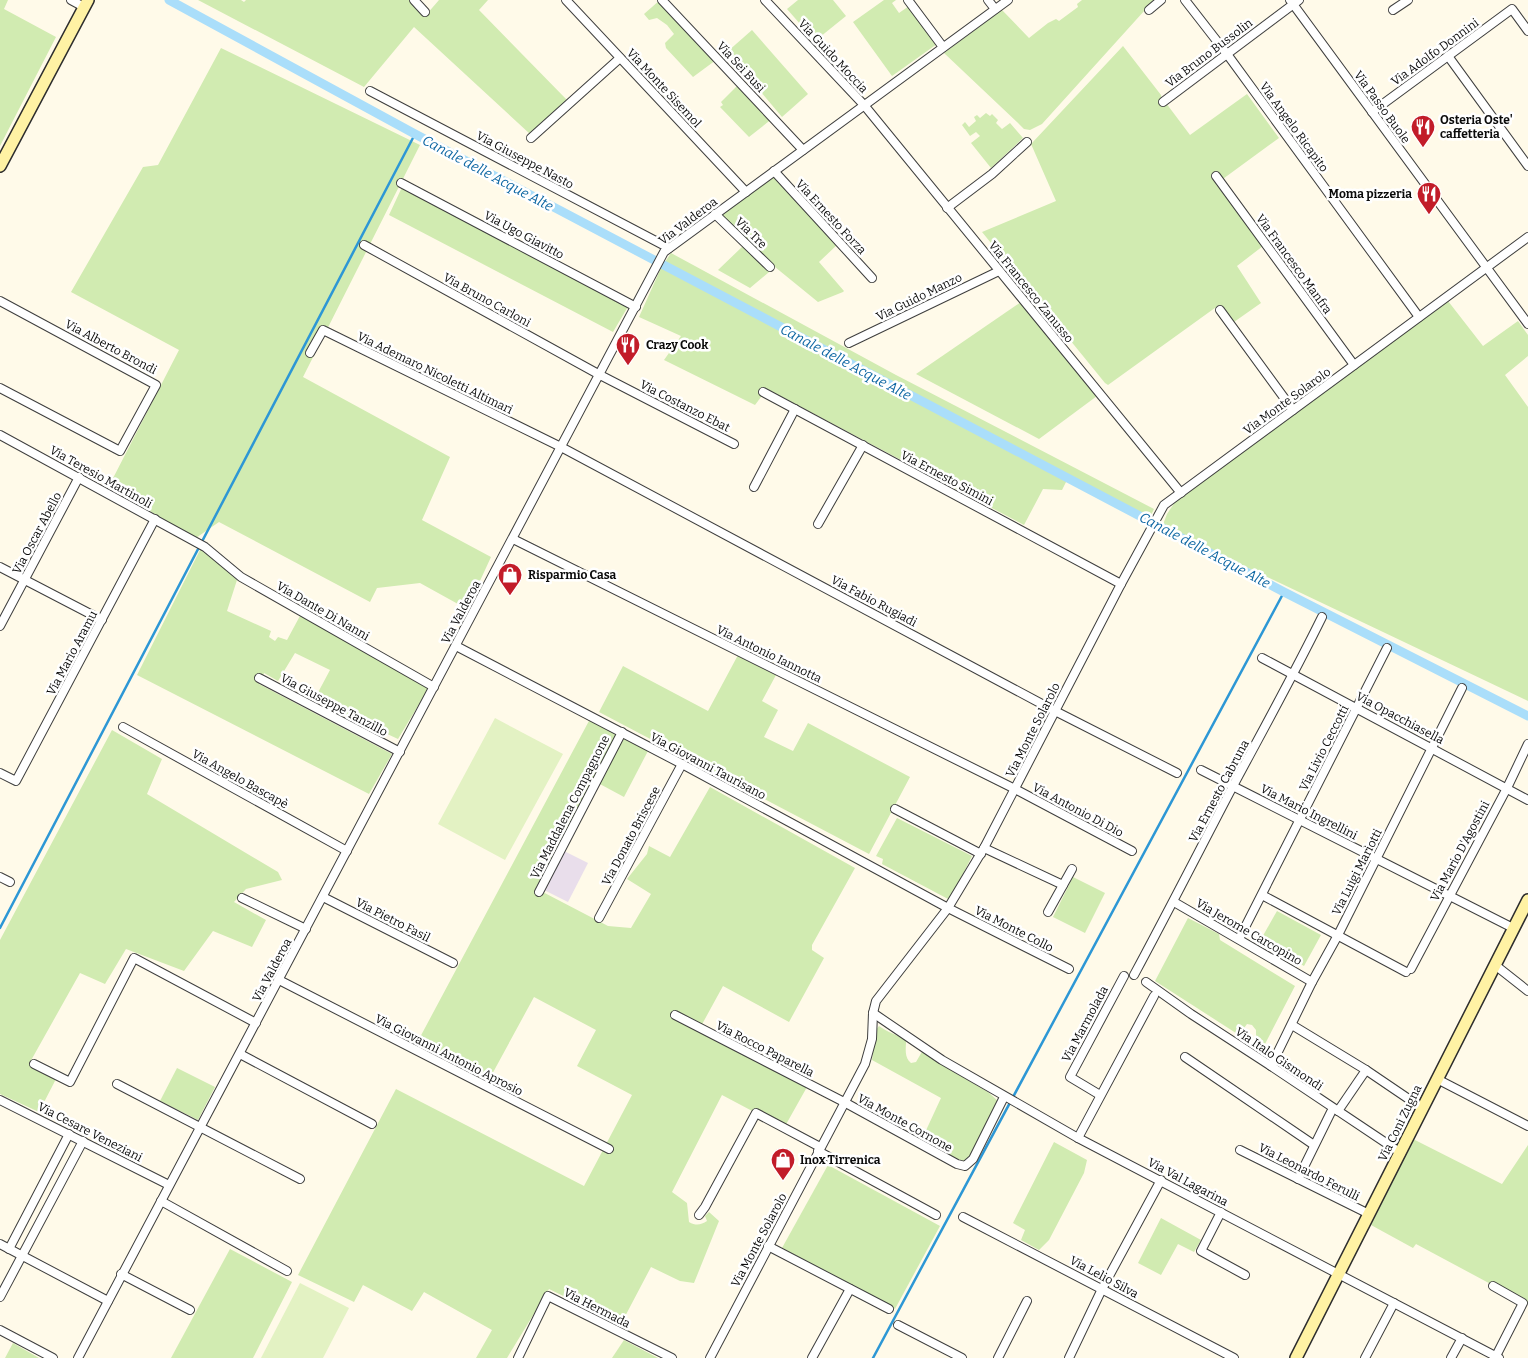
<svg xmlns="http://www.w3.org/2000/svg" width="1528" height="1358" font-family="Bitter,serif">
<rect width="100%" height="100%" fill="#fffae9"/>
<path fill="#e9deeb" d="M564 851 588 863 568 902 544 890Z"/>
<g fill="#d1ebb1">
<path d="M0 0H8L4 9 56 37 0 146Z"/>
<path d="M198 0H241L244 2 246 0H411L426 15 439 0H488L479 10 567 100 530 134 414 27 364 87Z"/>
<path d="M660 0 716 60 693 77 666 48 665 43 674 34 667 25 657 18 649 20 644 14Z"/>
<path d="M798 0H833L846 16 815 41 787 9Z"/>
<path d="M884 0H896L892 3 899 13 909 6 937 44 892 76 853 22Z"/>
<path d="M1082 0H1154L1042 124 1030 130 1024 129 1018 123 944 53 1002 10 1029 38 1048 23 1056 19 1059 21 1078 7 1077 4Z"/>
<path d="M752 30 808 94 782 117 727 52Z"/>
<path d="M1123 46 1161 95 1162 103H1166L1190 135 1247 94 1279 138 1216 184 1263 246 1237 266 1261 303 1234 322 1219 305 1108 385 1105 383 982 232 1056 201 1031 144Z"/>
<path d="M221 48 420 145 303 377 450 457 422 520 491 557 467 609 420 583 377 588 370 602 219 522 193 540 110 484 179 350 71 292 143 167 158 165Z"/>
<path d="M739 84 773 118 749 137 720 107 723 105 721 102Z"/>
<path d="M986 113 990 116 992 114 998 120 996 123 1002 129 1010 123 1023 138 991 168 971 143 980 136 976 132 970 136 962 125 965 122 969 127 976 121 974 117 977 115 980 118Z"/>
<path d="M773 172 838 244 819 262 844 291 843 292 818 302 775 267 750 288 718 270 743 246 715 218Z"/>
<path d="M403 185 601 293 629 305 613 332 389 215Z"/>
<path d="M671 253 896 375 1154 509 1149 519 1069 476 1062 490 1043 489 1024 525 767 389 755 405 664 360 681 336 639 317 661 268Z"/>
<path d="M1448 301 1483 346 1518 321 1528 335V356L1505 375 1528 407V701L1162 527 1167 514 1177 499Z"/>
<path d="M1021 302 1097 396 1039 439 916 374Z"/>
<path d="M201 548 237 580 227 611 271 631 269 637 275 641 278 637 287 640 301 614 430 686 398 739 314 700 330 670 295 653 278 681 264 673 259 684 392 754 369 794 137 675Z"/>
<path d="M738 655 776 675 762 701 778 710 764 737 793 751 808 723 910 777 869 854 599 712 623 666 708 711Z"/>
<path d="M590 719 618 734 537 889 608 926 631 928 651 894 627 879 647 854 649 846 670 857 710 787 855 868 812 945V950L824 958 789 1022 723 986 700 1028 807 1087 784 1128 722 1095 672 1192 687 1203 689 1222C696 1226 701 1225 707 1221L705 1216 709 1212 719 1221 694 1283 680 1281 651 1267 621 1324 549 1289 507 1358H476L492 1330 424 1292 412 1311 363 1285 354 1302 298 1275 396 1089 584 1186 632 1095 577 1066 596 1030 534 997 490 1078 418 1041Z"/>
<path d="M112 730 162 759 147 794 278 872 282 880 246 889 234 902 266 920 252 947 213 931 184 971 126 949 105 984 80 973 29 1064 56 1079 39 1112 0 1094V940Z"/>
<path d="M623 736 649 749 624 797 598 783Z"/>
<path d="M897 818 972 856 950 900 882 864 883 859 876 856Z"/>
<path d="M1073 877 1105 893 1085 933 1053 917Z"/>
<path d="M1277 911 1321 935 1304 966 1260 941Z"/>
<path d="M1188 918 1219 934 1220 940 1295 986 1265 1044 1256 1041V1030L1252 1025 1247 1024 1239 1035 1155 981Z"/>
<path d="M879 1026C888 1033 897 1034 906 1041 906 1049 904 1057 911 1063L916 1062 923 1050 952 1071 988 1092 998 1101 967 1162 957 1159 922 1139 941 1098 872 1060 876 1030Z"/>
<path d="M177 1068 215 1087 198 1120 160 1101Z"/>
<path d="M1413 1139 1502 1184 1528 1145V1304L1416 1244 1413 1248 1371 1225Z"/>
<path d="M1054 1142 1087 1160 1084 1173 1049 1240 1039 1250 1021 1240 1025 1230 1013 1223Z"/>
<path d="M828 1165 940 1226 895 1309 782 1248Z"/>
<path d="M1161 1218 1201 1240 1194 1252 1178 1244 1161 1275 1138 1263Z"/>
<path d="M230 1249 292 1282 253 1358H171Z"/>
<path d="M624 1340 658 1358H612Z"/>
<path d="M13 1343 39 1358H5Z"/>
</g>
<g fill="#e3f2c3">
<path d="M495 718 563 754 505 860 438 824Z"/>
<path d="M300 1283 349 1308 323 1358H261Z"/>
</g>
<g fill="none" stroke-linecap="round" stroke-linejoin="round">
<g stroke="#2d97d5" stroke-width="2.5">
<path d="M0 928 415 134"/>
<path d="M873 1358 1284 592"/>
</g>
<path stroke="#aadefa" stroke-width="9" d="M169 0 415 134 1284 592 1528 716"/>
<defs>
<g id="street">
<path d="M71 0 84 7"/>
<path d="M414 0 425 12"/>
<path d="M566 0 746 192"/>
<path d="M662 0 803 150"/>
<path d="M765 0 864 105 1181 493"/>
<path d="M908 0 943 47"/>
<path d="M988 0 995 9"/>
<path d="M1185 0 1227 54 1419 317"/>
<path d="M1290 0 1528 324"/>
<path d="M1149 10 1161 0"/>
<path d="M1393 10 1408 0"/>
<path d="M1448 56 1528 166"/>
<path d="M370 91 669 248"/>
<path d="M1163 102 1299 0"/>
<path d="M1372 112 1512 9 1528 31"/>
<path d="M531 138 620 58"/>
<path d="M774 171 872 278"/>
<path d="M1216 176 1354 365"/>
<path d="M401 183 636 307"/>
<path d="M947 208 992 174 1027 142"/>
<path d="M715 214 770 267"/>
<path d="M364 245 600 375 734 444"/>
<path d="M0 301 156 385 120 451 0 388"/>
<path d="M1220 310 1293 410"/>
<path d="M849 343 999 271"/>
<path d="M310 353 323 330 561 447 1055 711 1177 773"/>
<path d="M763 392 1121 584"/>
<path d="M0 435 205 547 241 577 434 687"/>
<path d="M754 487 795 409"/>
<path d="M818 524 863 445"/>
<path d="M513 539 1015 789 1132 851"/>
<path d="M0 567 102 620"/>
<path d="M0 626 79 477"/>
<path d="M456 646 682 764 948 908 1069 969"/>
<path d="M1262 658 1528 800"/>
<path d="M259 678 400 752"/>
<path d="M123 727 347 851"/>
<path d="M1201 770 1513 928"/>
<path d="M0 773 16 781 155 519"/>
<path d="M895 809 981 854"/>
<path d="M984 848 1063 885"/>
<path d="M0 877 10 882"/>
<path d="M539 892 622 732"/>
<path d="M1262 895 1406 972"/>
<path d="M323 897 453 963"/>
<path d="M242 898 306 929"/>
<path d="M1174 902 1312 982"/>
<path d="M1048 912 1072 869"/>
<path d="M599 918 682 764"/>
<path d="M1239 939 1387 648"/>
<path d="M1495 965 1528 991"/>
<path d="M1411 969 1507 788 1528 744"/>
<path d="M1134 975C1168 912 1200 849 1233 786 1263 730 1294 674 1322 617"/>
<path d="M279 980 609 1149"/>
<path d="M1146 982 1191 1014 1271 1066 1401 1153"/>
<path d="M873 1013 942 1060 1078 1138 1499 1358"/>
<path d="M675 1015 844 1102 957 1164 965 1166 973 1159 1004 1097"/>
<path d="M1292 1025 1366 1070 1422 1108"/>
<path d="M240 1054 372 1124"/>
<path d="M1185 1057 1314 1145"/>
<path d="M34 1064 70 1082 134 958 256 1023"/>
<path d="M1271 1066 1312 982 1338 935 1462 688"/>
<path d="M1437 1079 1528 1126"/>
<path d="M117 1084 300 1179"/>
<path d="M1100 1095 1070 1077 1124 976"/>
<path d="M0 1100 169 1185"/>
<path d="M1338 1111 1366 1070"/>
<path d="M1078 1138 1154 996"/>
<path d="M1240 1150 1369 1214"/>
<path d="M818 1151 936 1215"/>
<path d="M1298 1179 1331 1112"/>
<path d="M161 1201 287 1271"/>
<path d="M1221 1212 1201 1251 1245 1275"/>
<path d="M699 1215 705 1207 756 1113 820 1147"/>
<path d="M963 1217 1234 1358"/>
<path d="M0 1244 108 1301"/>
<path d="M768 1246 889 1309"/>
<path d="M9 1249 69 1134"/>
<path d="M121 1274 190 1310"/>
<path d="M1493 1286 1523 1303 1496 1356"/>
<path d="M0 1297 83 1141"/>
<path d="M898 1325 962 1358"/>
<path d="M0 1330 53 1358"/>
<path d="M78 1358 664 252 1008 0"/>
<path d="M518 1358 548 1296 672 1358"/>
<path d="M710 1358 865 1064 872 1039 873 1013 876 1001 948 908 984 848 1121 584 1164 505 1528 237"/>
<path d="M812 1358 850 1289"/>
<path d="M998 1358 1027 1301"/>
<path d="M1069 1358 1102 1289 1161 1180"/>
<path d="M1365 1358 1394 1303"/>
<path d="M1451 1358 1462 1338"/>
</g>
<g id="secondary">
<path d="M0 166 88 0"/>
<path d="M1296 1358 1528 900"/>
</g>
</defs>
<use href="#street" stroke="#3e3e3e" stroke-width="10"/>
<use href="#secondary" stroke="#2d2d2d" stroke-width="14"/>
<use href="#street" stroke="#fff" stroke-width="8"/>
<use href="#secondary" stroke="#fff2a4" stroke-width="11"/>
</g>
<defs>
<symbol id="restaurant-pin" viewBox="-11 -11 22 30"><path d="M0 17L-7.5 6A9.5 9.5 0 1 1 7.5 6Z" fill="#c21c29" stroke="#fff"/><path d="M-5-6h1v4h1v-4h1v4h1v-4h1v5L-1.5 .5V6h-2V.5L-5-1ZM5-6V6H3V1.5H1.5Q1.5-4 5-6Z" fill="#fff"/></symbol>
<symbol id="shop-pin" viewBox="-11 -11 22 30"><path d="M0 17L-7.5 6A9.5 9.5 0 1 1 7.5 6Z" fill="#c21c29" stroke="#fff"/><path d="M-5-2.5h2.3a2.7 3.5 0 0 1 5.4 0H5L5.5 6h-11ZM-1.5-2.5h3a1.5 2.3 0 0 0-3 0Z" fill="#fff"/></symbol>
</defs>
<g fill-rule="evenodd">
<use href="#restaurant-pin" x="1409" y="113" width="28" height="38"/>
<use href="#restaurant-pin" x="1415" y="180" width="28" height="38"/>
<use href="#restaurant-pin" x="614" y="331" width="28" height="38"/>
<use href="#shop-pin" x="496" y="561" width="28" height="38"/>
<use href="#shop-pin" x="769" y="1146" width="28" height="38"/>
</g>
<g text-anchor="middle" stroke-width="5" stroke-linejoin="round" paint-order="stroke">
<g font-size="12" fill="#0b0b0b" stroke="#fff">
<text transform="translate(1435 52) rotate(-36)" y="4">Via Adolfo Donnini</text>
<text transform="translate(1209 53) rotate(-37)" y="4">Via Bruno Bussolin</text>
<text transform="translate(833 56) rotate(47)" y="4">Via Guido Moccia</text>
<text transform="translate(741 67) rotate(47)" y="4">Via Sei Busi</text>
<text transform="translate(664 88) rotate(47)" y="4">Via Monte Sisemol</text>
<text transform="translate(1382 107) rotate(54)" y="4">Via Passo Buole</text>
<text transform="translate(1294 127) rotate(54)" y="4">Via Angelo Ricapito</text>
<text transform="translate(525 160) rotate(28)" y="4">Via Giuseppe Nasto</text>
<text transform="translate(831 217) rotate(47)" y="4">Via Ernesto Forza</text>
<text transform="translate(688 221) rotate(-37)" y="4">Via Valderoa</text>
<text transform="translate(751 233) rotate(44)" y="4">Via Tre</text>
<text transform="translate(524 235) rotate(28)" y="4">Via Ugo Giavitto</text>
<text transform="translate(1294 264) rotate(54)" y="4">Via Francesco Manfra</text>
<text transform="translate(1031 292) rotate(51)" y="4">Via Francesco Zanusso</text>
<text transform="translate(919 297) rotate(-26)" y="4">Via Guido Manzo</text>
<text transform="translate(487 300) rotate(29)" y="4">Via Bruno Carloni</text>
<text transform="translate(111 347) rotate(28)" y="4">Via Alberto Brondi</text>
<text transform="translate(435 373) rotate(26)" y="4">Via Ademaro Nicoletti Altimari</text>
<text transform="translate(1287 401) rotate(-36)" y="4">Via Monte Solarolo</text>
<text transform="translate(685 406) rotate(27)" y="4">Via Costanzo Ebat</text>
<text transform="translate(101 477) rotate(29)" y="4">Via Teresio Martinoli</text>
<text transform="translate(947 478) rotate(28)" y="4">Via Ernesto Simini</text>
<text transform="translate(37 533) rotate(-62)" y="4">Via Oscar Abello</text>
<text transform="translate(874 601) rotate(28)" y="4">Via Fabio Rugiadi</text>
<text transform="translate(323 611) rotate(30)" y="4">Via Dante Di Nanni</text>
<text transform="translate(461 612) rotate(-62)" y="4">Via Valderoa</text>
<text transform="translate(72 653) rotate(-62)" y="4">Via Mario Aramu</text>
<text transform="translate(769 654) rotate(26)" y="4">Via Antonio Iannotta</text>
<text transform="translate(334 705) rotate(28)" y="4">Via Giuseppe Tanzillo</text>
<text transform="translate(1400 718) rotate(28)" y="4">Via Opacchiasella</text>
<text transform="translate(1033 730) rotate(-63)" y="4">Via Monte Solarolo</text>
<text transform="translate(1324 748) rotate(-63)" y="4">Via Livio Ceccotti</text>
<text transform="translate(708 766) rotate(28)" y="4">Via Giovanni Taurisano</text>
<text transform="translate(240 779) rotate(29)" y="4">Via Angelo Bascapè</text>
<text transform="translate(1219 791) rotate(-62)" y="4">Via Ernesto Cabruna</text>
<text transform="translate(570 807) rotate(-63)" y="4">Via Maddalena Compagnone</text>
<text transform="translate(1078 810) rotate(28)" y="4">Via Antonio Di Dio</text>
<text transform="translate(1309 812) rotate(27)" y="4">Via Mario Ingrellini</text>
<text transform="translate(631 836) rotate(-62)" y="4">Via Donato Briscese</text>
<text transform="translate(1460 851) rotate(-62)" y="4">Via Mario D'Agostini</text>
<text transform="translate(1357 872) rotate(-63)" y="4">Via Luigi Mariotti</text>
<text transform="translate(393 920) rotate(27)" y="4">Via Pietro Fasil</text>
<text transform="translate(1014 929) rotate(27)" y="4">Via Monte Collo</text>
<text transform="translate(1249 932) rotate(30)" y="4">Via Jerome Carcopino</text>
<text transform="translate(272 970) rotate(-62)" y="4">Via Valderoa</text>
<text transform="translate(1085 1024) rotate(-62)" y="4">Via Marmolada</text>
<text transform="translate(765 1049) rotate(27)" y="4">Via Rocco Paparella</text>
<text transform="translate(449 1055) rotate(27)" y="4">Via Giovanni Antonio Aprosio</text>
<text transform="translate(1279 1059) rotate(34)" y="4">Via Italo Gismondi</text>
<text transform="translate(905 1123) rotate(29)" y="4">Via Monte Cornone</text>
<text transform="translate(1400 1123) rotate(-64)" y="4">Via Coni Zugna</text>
<text transform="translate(90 1132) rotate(27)" y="4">Via Cesare Veneziani</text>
<text transform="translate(1309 1172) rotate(27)" y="4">Via Leonardo Ferulli</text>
<text transform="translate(1188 1182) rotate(28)" y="4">Via Val Lagarina</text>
<text transform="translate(759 1240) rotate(-62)" y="4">Via Monte Solarolo</text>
<text transform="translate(1104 1277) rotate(28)" y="4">Via Lelio Silva</text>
<text transform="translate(597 1308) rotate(27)" y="4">Via Hermada</text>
</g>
<g font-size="12" font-weight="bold" fill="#0b0b0b" stroke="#fff" text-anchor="start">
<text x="1440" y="124">Osteria Oste'<tspan x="1440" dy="14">caffetteria</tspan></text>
<text x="1412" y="198" text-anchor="end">Moma pizzeria</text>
<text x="646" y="349">Crazy Cook</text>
<text x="528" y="579">Risparmio Casa</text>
<text x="800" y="1164">Inox Tirrenica</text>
</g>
<g font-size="14" font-style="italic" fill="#0e67a3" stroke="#fff">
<text transform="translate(488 173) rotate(28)" y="5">Canale delle Acque Alte</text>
<text transform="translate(846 362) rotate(28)" y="5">Canale delle Acque Alte</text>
<text transform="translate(1205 550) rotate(28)" y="5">Canale delle Acque Alte</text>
</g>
</g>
</svg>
